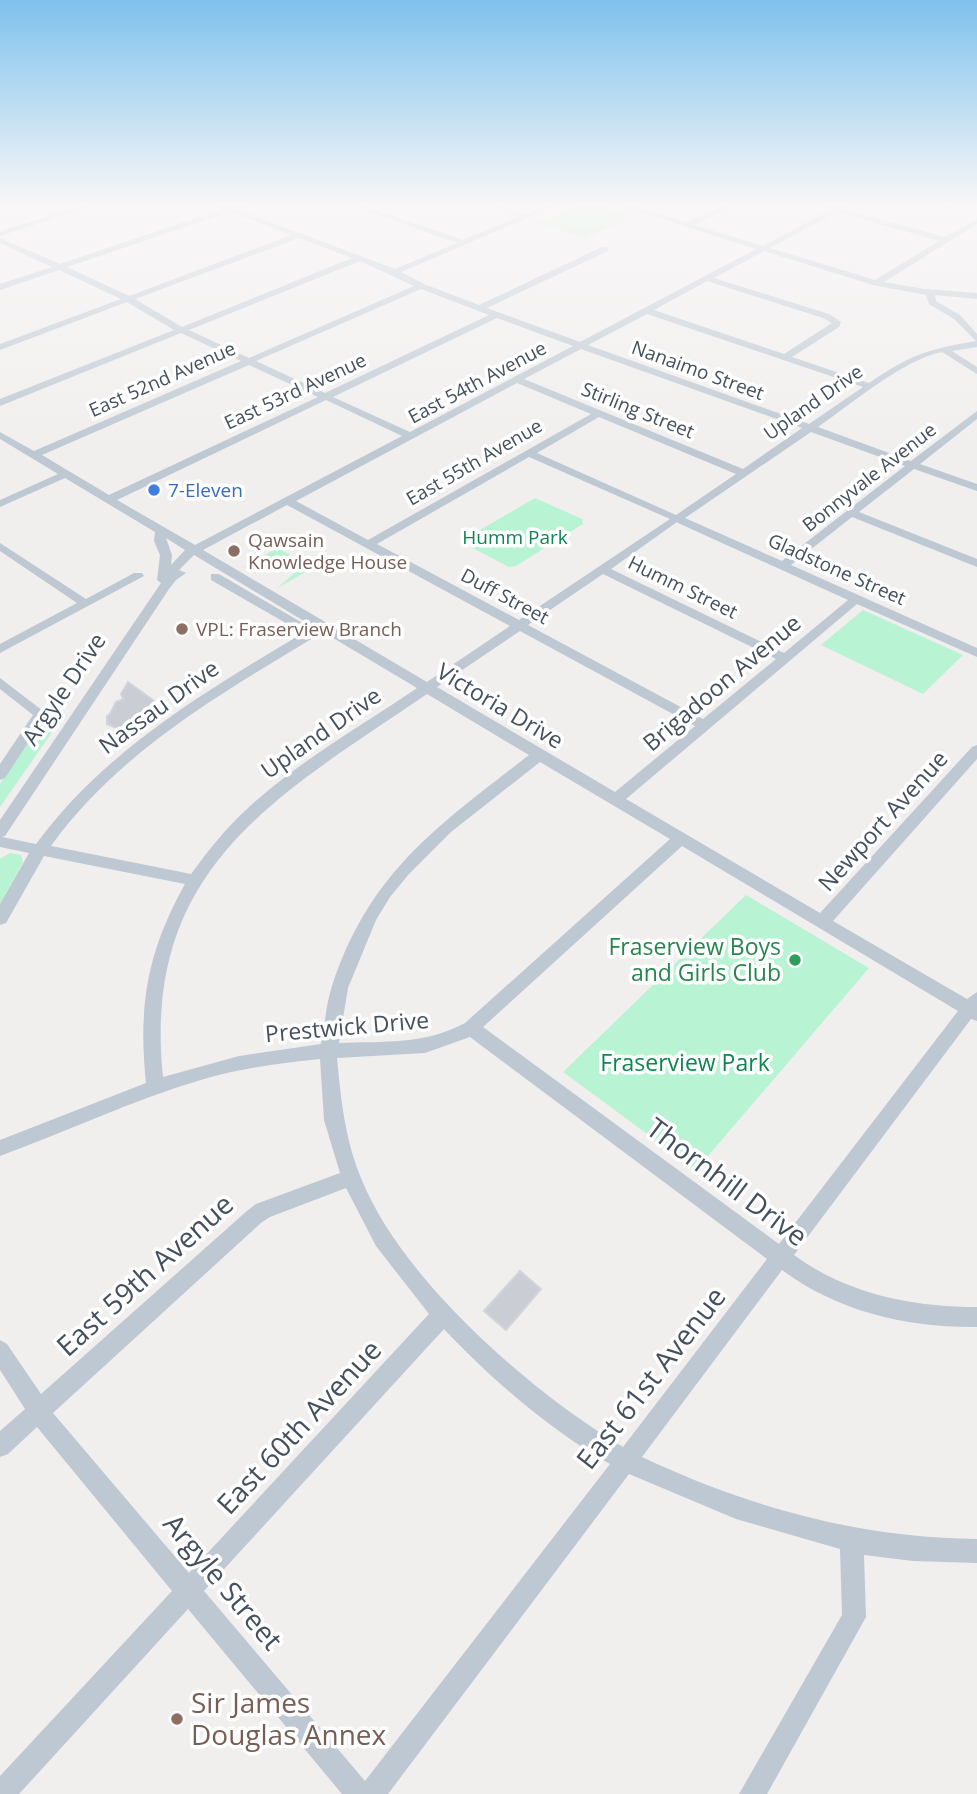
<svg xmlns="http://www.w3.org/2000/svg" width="977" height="1794" font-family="'Open Sans',sans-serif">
<rect width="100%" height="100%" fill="#f1eeee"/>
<g fill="#b8f3d3">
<path d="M587 203 634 216 585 238 539 223Z"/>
<path d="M535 498 582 519 583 524 516 566 509 567 463 543V540Z"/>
<path d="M278 548 313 568 277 588 296 572 292 563 269 559 241 568Z"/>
<path d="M863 610 963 655 923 694 821 645Z"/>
<path d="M46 716 62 718 0 807V784Z"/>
<path d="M10 853 21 855 23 862 0 904V859Z"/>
<path d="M746 895 869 968 696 1170 563 1072Z"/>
</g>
<g fill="#cacdd4" stroke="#d2d4db" stroke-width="2">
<path d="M128 682 161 706 121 730 107 724V716L110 714 116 702 123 699 121 694Z"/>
<path d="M520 1271 541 1289 506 1330 484 1311Z"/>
</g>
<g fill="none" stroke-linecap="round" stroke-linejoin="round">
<g fill="#bdc8d2" fill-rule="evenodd">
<path d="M91 203H102L0 236V231Z"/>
<path d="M209 203H219L231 207 254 203 238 210 395 269 457 243 345 203H355L463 240 520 216 479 203C495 203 508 211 524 213 536 214 549 203 562 203L401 272 424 284 479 305 602 247H608V251L487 308 580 342 756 249 612 203H623L687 222 729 203H738L694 225 763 246 830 210 808 203 835 207 844 203H853L843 209 945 237 977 219V224L884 282 924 289 977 293V299L935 295 936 301 960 315 977 334V347L952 351 977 367V374L942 352C904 359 850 405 818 427L911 461 977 411V419L920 464 977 484V491L914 469 859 512 977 559V567L852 517 791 565 977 648V657L857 604 626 799 820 913 972 747 977 745V759L833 921 967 999 977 992V1021L971 1019 794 1255C847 1294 912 1307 977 1307V1327C909 1328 838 1312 782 1270L642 1457C748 1507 859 1538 977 1539V1563L913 1561 864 1555 866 1617 767 1794H739L842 1615 840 1549 736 1519 629 1474 388 1794H342L188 1609 19 1794H0V1776L172 1591 37 1427 8 1454 0 1457V1431L25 1409 0 1370V1340L7 1344 41 1394 248 1210 256 1204 340 1173 324 1120 320 1059C281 1063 242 1068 204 1079 135 1099 68 1131 0 1156V1140L146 1083C138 1006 147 952 185 884L44 856 6 923 0 925V904L29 853 0 847V820L161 583 157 580 160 555 154 541 155 532 65 478 0 507V500L58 474 0 439V432L34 451 241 361 181 333 0 406V399L174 330 127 302 0 350V344L121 299 59 270 0 290V284L52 267 0 243V238L60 264 223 209ZM230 212 291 235 129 296 67 267ZM837 212 939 241 875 280 770 248ZM299 238 352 258 182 327 135 299ZM764 251 873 285 926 295 929 304 954 319 976 341C928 349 910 355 869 383L792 357 839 327 841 322 829 314 714 278ZM360 261 414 286 249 358 189 330ZM707 281 823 318 832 323 784 354 654 310ZM421 289 489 315 325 393 256 361ZM647 314 863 387 809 424 588 345ZM497 318 573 346 410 432 333 397ZM581 349 802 428 743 469 524 379ZM249 365 318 397 109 495 42 455ZM517 383 591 414 368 540 296 501ZM326 400 402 436 195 545 117 500ZM599 417 736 474 676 515 537 453ZM811 432 905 466 782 561 685 518ZM529 457 670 519 519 620 377 544ZM287 505 510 626 427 682 203 550ZM677 522 678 523 848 600 784 653 611 569ZM166 538 185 550 171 565 172 555ZM194 555 314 627 311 628 219 574H211V580L303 633C205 692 105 750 36 844L2 837 5 836 169 589 176 580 186 573 179 570ZM603 574 776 659 703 719 528 625ZM520 631 695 726 615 792 437 687ZM323 632 417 688C360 727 297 762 247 809 226 828 208 851 191 874L51 846C119 751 224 692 323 632ZM427 694 529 755C438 826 370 871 332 986 326 1004 325 1025 321 1044L239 1056 163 1077C141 868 276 797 427 694ZM540 762 670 839 465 1023C425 1045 383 1041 339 1043L348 988 376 920 390 897 409 874 451 832ZM682 846 958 1011 779 1244 483 1027ZM470 1037 767 1259 623 1447C531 1392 401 1279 361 1178 345 1139 341 1100 337 1058L425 1053ZM346 1188 376 1246 429 1314 189 1573 53 1413 262 1222 270 1217ZM444 1329C490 1378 551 1431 610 1464L365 1781 204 1591Z"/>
<path d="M937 203H954L958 206C953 210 940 209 935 205Z"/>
<path d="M0 543 86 599 134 573H142L144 576 0 653V644L77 603 0 551Z"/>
<path d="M0 678 47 714 5 778 0 780V764L33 715 0 689Z"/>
</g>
</g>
<linearGradient id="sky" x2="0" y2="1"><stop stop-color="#7fc1ed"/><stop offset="0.45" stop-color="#f9f7f7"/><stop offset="1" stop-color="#f9f7f7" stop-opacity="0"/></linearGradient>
<rect width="977" height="454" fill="url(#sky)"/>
<circle fill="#3f7fe0" stroke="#fff" stroke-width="2.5" cx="154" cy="490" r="7"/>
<g fill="#8d6e63" stroke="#fff" stroke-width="2.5">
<circle cx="234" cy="551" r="7"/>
<circle cx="182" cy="629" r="7"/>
<circle cx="177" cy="1719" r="7"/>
</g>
<circle fill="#2e9e5b" stroke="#fff" stroke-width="2.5" cx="795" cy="960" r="7"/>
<g text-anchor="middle" stroke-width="7" stroke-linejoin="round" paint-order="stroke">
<g font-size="19" fill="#45505e" stroke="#fff">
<text transform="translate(698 370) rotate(20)" y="7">Nanaimo Street</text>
<text transform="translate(162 379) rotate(-24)" y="7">East 52nd Avenue</text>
<text transform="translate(477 382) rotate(-28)" y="7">East 54th Avenue</text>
<text transform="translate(295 391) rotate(-25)" y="7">East 53rd Avenue</text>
<text transform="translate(813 402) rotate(-35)" y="7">Upland Drive</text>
<text transform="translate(638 410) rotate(22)" y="7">Stirling Street</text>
<text transform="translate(474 462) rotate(-30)" y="7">East 55th Avenue</text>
<text transform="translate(869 477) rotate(-38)" y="7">Bonnyvale Avenue</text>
<text transform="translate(837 569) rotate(24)" y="7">Gladstone Street</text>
<text transform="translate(683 587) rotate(26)" y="7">Humm Street</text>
<text transform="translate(505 596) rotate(28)" y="7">Duff Street</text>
</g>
<g font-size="19" fill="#366cbe" stroke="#fff" text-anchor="start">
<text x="168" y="497">7-Eleven</text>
</g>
<g font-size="19" fill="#0e8652" stroke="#fff">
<text x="515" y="544">Humm Park</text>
</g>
<g font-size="19" fill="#785e54" stroke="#fff" text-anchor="start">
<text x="248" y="547">Qawsain<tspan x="248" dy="22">Knowledge House</tspan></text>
<text x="196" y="636">VPL: Fraserview Branch</text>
</g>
<g font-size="23" fill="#45505e" stroke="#fff">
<text transform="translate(722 683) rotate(-40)" y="8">Brigadoon Avenue</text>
<text transform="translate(64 689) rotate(-56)" y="8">Argyle Drive</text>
<text transform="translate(500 706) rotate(31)" y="8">Victoria Drive</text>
<text transform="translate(159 707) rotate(-36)" y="8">Nassau Drive</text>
<text transform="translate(321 733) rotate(-35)" y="8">Upland Drive</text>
<text transform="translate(883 821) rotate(-48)" y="8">Newport Avenue</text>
<text transform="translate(347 1027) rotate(-5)" y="8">Prestwick Drive</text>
</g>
<g font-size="23" fill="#27864d" stroke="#fff" text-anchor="end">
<text x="781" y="955">Fraserview Boys<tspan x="781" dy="26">and Girls Club</tspan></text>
</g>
<g font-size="23" fill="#0e8652" stroke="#fff">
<text x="685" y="1071">Fraserview Park</text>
</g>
<g font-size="28" fill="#45505e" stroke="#fff">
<text transform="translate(727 1182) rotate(37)" y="10">Thornhill Drive</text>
<text transform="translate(145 1275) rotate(-42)" y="10">East 59th Avenue</text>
<text transform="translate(651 1378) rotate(-52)" y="10">East 61st Avenue</text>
<text transform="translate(299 1427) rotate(-47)" y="10">East 60th Avenue</text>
<text transform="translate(223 1582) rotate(50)" y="10">Argyle Street</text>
</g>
<g font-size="28" fill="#785e54" stroke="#fff" text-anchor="start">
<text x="191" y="1713">Sir James<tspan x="191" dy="32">Douglas Annex</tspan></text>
</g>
</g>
</svg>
